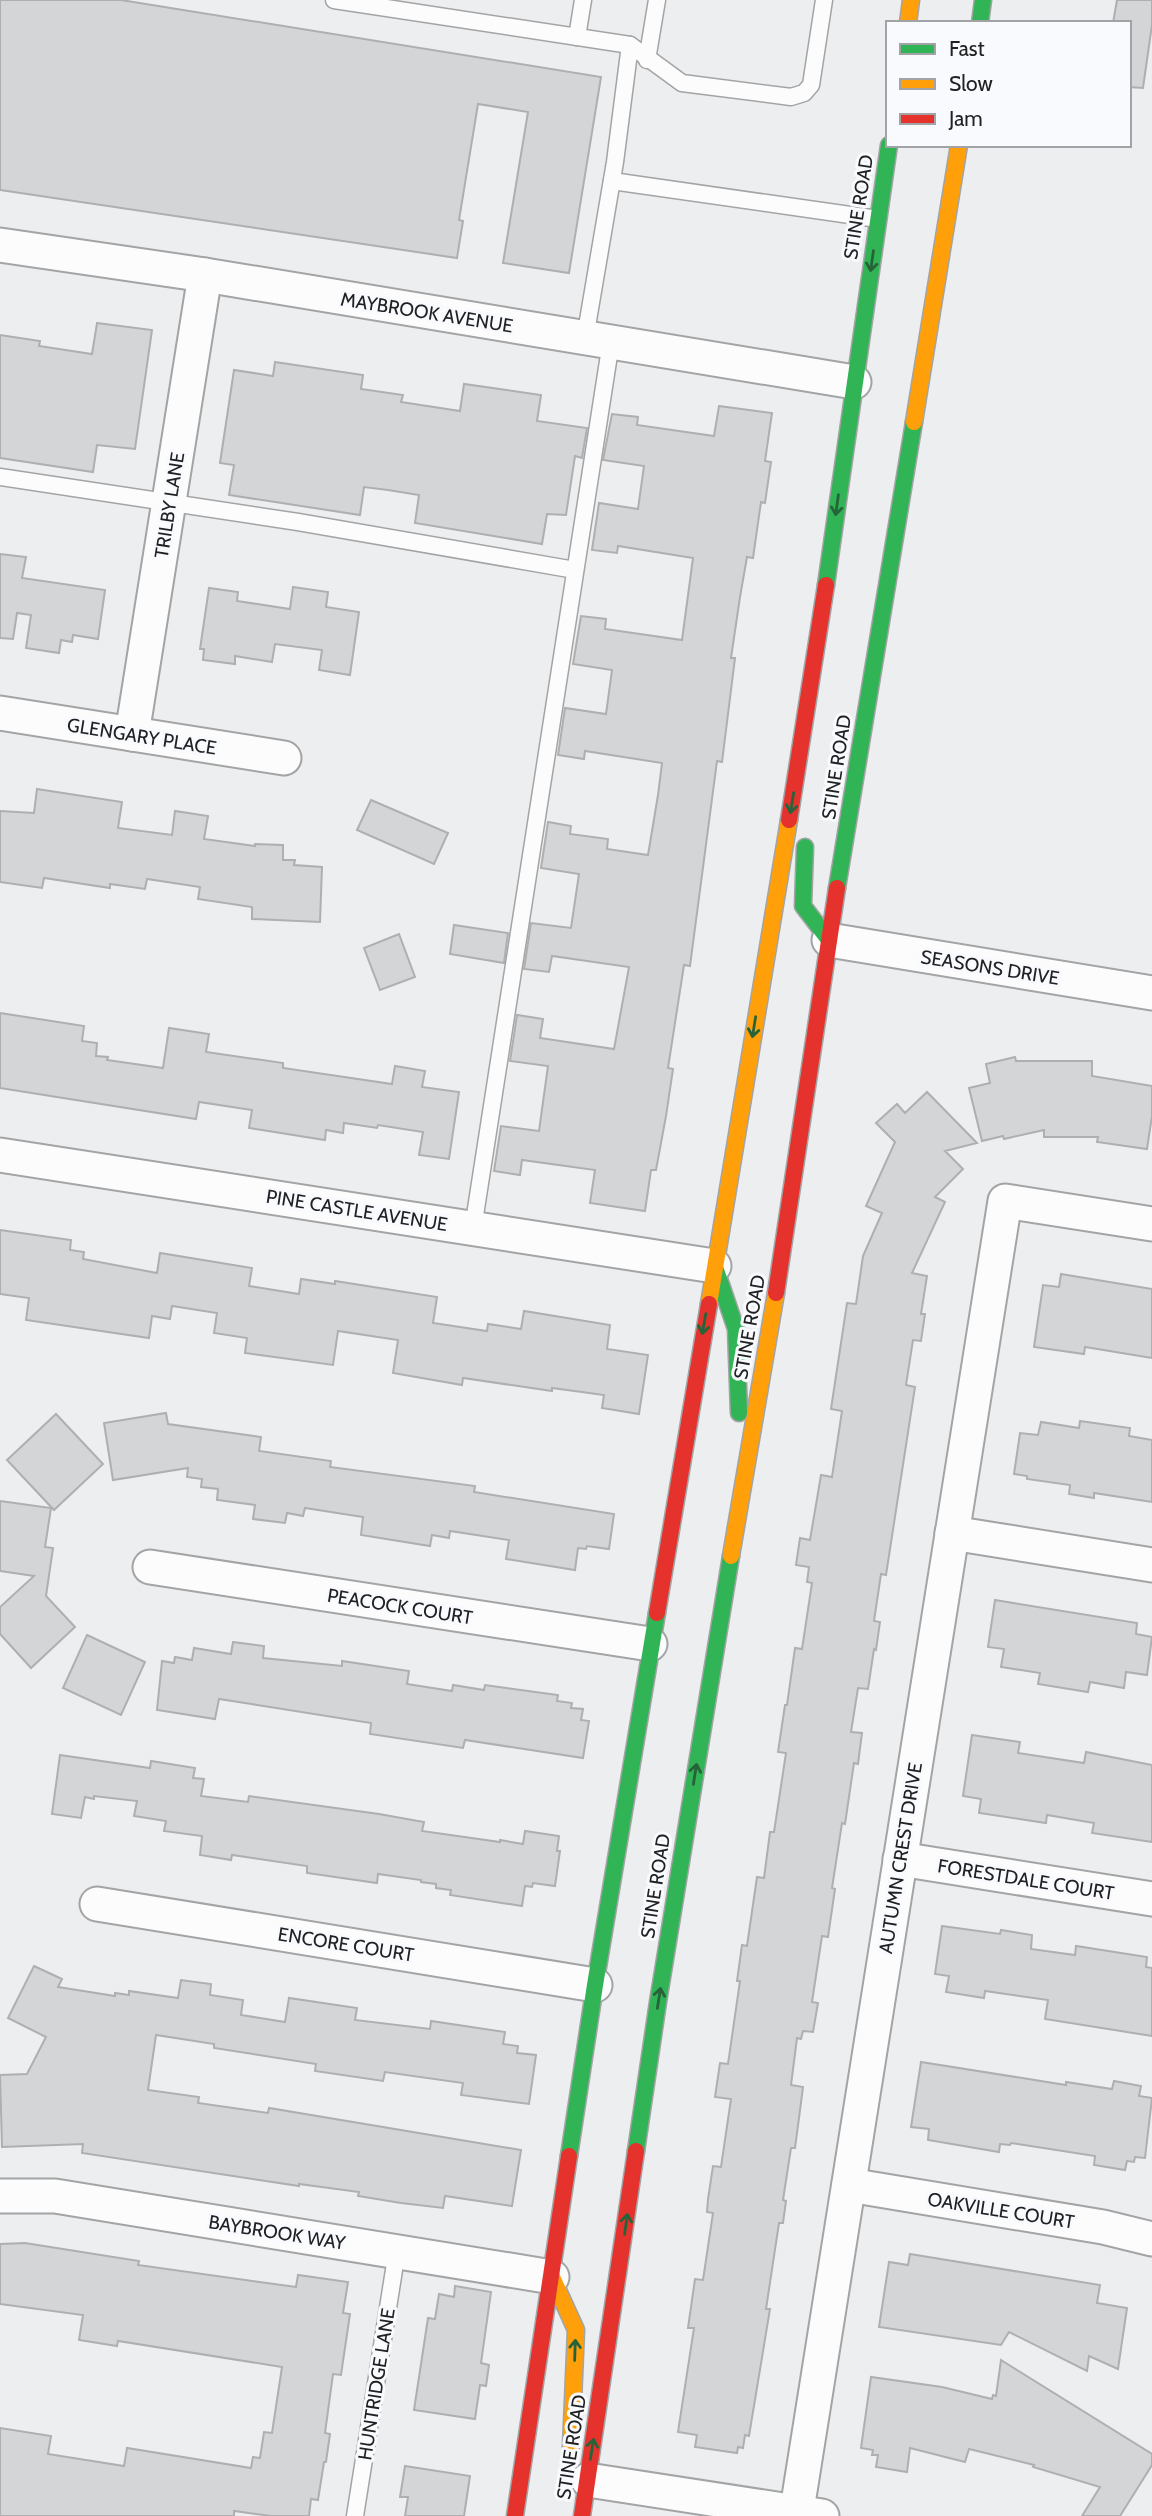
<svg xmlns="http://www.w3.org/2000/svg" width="1152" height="2516" font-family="Cabin,sans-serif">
<rect width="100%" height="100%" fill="#edeef0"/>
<g fill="#d4d5d7" stroke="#aeafb0" stroke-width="2">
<path d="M0 0H121L601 77 569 273 503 263 528 112 478 104 459 220 463 221 457 258 0 190Z"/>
<path d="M1117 0H1152V25L1143 88 1129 87V23H1113Z"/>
<path d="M97 323 152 330 135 449 97 445 93 472 0 458V335L40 341 39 346 92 354Z"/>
<path d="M275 362 363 375 361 389 403 395 401 402 460 411 464 384 541 395 537 421 587 428 582 458 575 456 566 515 547 514 542 544 415 523 419 495 388 490 364 487 360 515 229 495 234 465 220 463 234 370 273 376Z"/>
<path d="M719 406 772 413 765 461 771 462 765 503 761 502 753 558 747 557 740 597 731 658H735L722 762 717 761 690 966 684 965 668 1068 673 1069 666 1116 656 1170H651L645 1211 590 1203 595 1170 522 1160 520 1175 494 1171 501 1126 539 1131 548 1066 510 1061 517 1015 543 1019 540 1038 614 1049 629 967 552 956 549 972 524 969 531 923 571 928 579 874 541 868 548 822 571 826 570 834 608 839 607 849 648 855 658 795 662 763 585 751 584 759 558 755 565 708 606 714 612 670 573 664 581 616 606 619 605 629 682 640 693 558 618 546 617 553 592 550 599 503 638 509 644 466 603 460 612 414 638 417 637 425 714 436Z"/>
<path d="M0 554 26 557 22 578 105 590 98 639 73 635 72 642 61 640 59 653 26 648 31 615 17 613 13 639 0 638Z"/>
<path d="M293 587 328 592 326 607 359 612 350 675 319 670 322 650 275 644 272 662 235 656V664L203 660 204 649H200L209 588 238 592 237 601 290 609Z"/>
<path d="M37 789 122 802 118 828 172 835 175 811 208 816 204 839 255 846V844L283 845V860H295L294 865 322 867 320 922 252 919V907L198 899 200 887 147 879 145 889 110 884V888L44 878 42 888 0 882V811L34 813Z"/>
<path d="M371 800 448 833 434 864 357 830Z"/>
<path d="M454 925 508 933 504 963 450 954Z"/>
<path d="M399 934 415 977 380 990 364 948Z"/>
<path d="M0 1013 84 1026 82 1041 97 1043 96 1056 108 1057 107 1060 163 1068 169 1028 209 1034 206 1052 283 1063V1068L392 1084 395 1066 425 1071 422 1087 459 1092 449 1159 419 1155 423 1132 378 1125 377 1128 344 1123 343 1133 326 1130 325 1140 249 1128 252 1110 199 1102 196 1119 0 1088Z"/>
<path d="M1015 1057 1016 1061H1092V1076L1152 1086V1116L1147 1149 1097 1142 1098 1137H1044V1130L1004 1139 1003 1136 982 1141 969 1088 990 1083 986 1064Z"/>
<path d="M927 1092 977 1143 945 1151 963 1169 935 1197 945 1202 912 1273 927 1276 921 1314H925L921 1341 913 1340 906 1385 915 1387 886 1575 881 1574 874 1621 880 1622 876 1650 874 1649 868 1689 858 1688 851 1732 862 1733 858 1764 854 1763 845 1824 842 1823 832 1888 835 1889 828 1937 822 1936 812 2002 818 2003 813 2032 803 2031 801 2039 797 2038 791 2085 803 2087 799 2118 795 2148H791L783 2200 786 2201 783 2223H779L766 2309H770L749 2436 745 2435 743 2448 738 2447 737 2453 695 2447 697 2435 678 2432 694 2328H688L695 2279 703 2280 713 2213 707 2212 708 2199 713 2166 721 2167 731 2099 715 2097 720 2063 728 2064 740 1981H737L742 1945 747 1946 757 1877 764 1878 770 1832H774L786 1753 778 1752 785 1705H787L795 1648 802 1649 812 1583 807 1582 809 1567 796 1565 800 1538 810 1540 821 1475 832 1477 842 1411 831 1409 847 1303 856 1304 863 1256 882 1213 866 1206 895 1142 876 1123 897 1104 905 1113Z"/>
<path d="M0 1230 71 1240 70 1250 84 1252 83 1259 157 1273 160 1253 252 1268 249 1286 299 1294 301 1279 335 1284V1281L437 1297 433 1323 487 1331 488 1324 521 1329 524 1311 610 1325 607 1349 648 1355 639 1414 602 1408 604 1395 552 1388V1391L463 1378 462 1385 393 1373 398 1340 338 1331 333 1365 245 1353 247 1338 214 1333 217 1313 172 1306 170 1319 152 1316 149 1338 26 1320 29 1298 0 1294Z"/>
<path d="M1061 1274 1152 1289V1358L1085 1347 1084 1354 1034 1347 1043 1285 1059 1287Z"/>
<path d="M166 1413 168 1424 261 1437 259 1451 331 1461 330 1467 475 1486 474 1492 614 1514 609 1549 587 1546 586 1549 578 1548 575 1570 506 1559 509 1540 450 1531 449 1538 432 1535 430 1546 361 1535 363 1517 305 1508 303 1516 287 1513 285 1523 253 1519 255 1505 217 1500 218 1489 201 1487 202 1479 187 1477 188 1468 113 1480 104 1423Z"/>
<path d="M56 1414 103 1464 54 1510 7 1460Z"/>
<path d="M1080 1421 1130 1428 1129 1436 1152 1440V1502L1094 1493V1498L1069 1494 1070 1485 1027 1479V1476L1014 1474 1020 1433 1038 1435 1041 1422 1079 1428Z"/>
<path d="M0 1501 51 1508 45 1547 53 1548 46 1596 75 1627 31 1668 0 1634V1607L34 1576 0 1571Z"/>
<path d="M995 1600 1137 1623 1136 1634 1152 1637 1147 1675 1126 1672 1124 1688 1090 1682 1088 1692 1038 1684 1040 1673 1001 1667 1004 1649 988 1647Z"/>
<path d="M87 1635 145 1662 121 1715 63 1688Z"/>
<path d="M233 1642 264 1646 263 1658 342 1666V1661L409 1671 407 1684 452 1691 453 1685 484 1690 485 1685 558 1695 557 1701 572 1703 571 1708 583 1709 581 1720 589 1721 583 1758 465 1740 463 1748 370 1734 371 1723 219 1699 215 1719 157 1710 162 1661 174 1663 175 1657 192 1660 194 1648 231 1654Z"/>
<path d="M972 1735 1020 1742 1018 1753 1084 1763 1086 1752 1152 1765V1842L1092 1833 1094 1823 1047 1815 1046 1823 979 1813 981 1799 963 1796Z"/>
<path d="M60 1755 150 1768 151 1761 195 1768 193 1778 204 1779 201 1796 248 1802 249 1796 379 1814 424 1822 422 1831 500 1842V1840L523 1844 525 1831 559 1836 557 1851H560L555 1886 533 1883 532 1887 525 1886 522 1906 450 1895 451 1890 436 1888V1884L421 1882V1880L378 1874 377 1883 307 1873V1866L232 1855 231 1860 200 1855 202 1836 164 1831 166 1821 134 1816 137 1801 94 1796V1799L85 1797 81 1818 52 1814Z"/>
<path d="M942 1926 1000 1934 1001 1930 1032 1935 1031 1949 1075 1955 1076 1946 1147 1957 1146 1967 1152 1968V2036L1045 2019 1048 2000 985 1991 984 1998 946 1992 949 1976 935 1974Z"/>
<path d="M34 1966 62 1979 58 1987 115 1996V1993L129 1995V1991L178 1998 181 1980 211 1984 210 1995 243 2000 241 2015 285 2022 289 1998 357 2008 355 2020 430 2029 431 2021 505 2032 503 2044 518 2046 517 2053 536 2055 529 2104 461 2095 463 2083 385 2072 383 2081 315 2071 316 2064 214 2048V2044L156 2035 148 2090 199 2097 198 2103 268 2113 269 2108 521 2150 512 2206 445 2196 443 2208 401 2203 358 2196 359 2192 299 2184V2186L82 2153 83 2144 2 2147 0 2075 27 2074 46 2037 8 2018Z"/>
<path d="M921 2062 1066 2085V2082L1112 2089 1114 2081 1141 2086 1139 2096 1152 2098 1145 2158 1135 2157 1134 2162 1127 2161 1125 2170 1094 2165 1095 2156 1011 2143 1010 2145 1000 2144 999 2152 928 2140 929 2129 911 2127Z"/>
<path d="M25 2243 139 2261 138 2265 296 2287 298 2275 348 2282 343 2313 350 2314 341 2375 333 2374 325 2433 330 2434 326 2462H324L318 2500 311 2499 309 2516H271L234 2511V2516H0V2428L51 2436 48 2454 124 2466 127 2448 251 2468 253 2457 260 2458 264 2432 272 2433 282 2367 118 2341 117 2346 79 2340 83 2315 0 2304V2244Z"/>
<path d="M910 2254 1100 2285 1097 2303 1127 2308 1118 2369 1089 2356 1087 2371 1009 2332 1001 2345 879 2327 889 2262 908 2265Z"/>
<path d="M455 2286 491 2292 481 2363 489 2365 486 2386 480 2385 475 2419 414 2410 428 2318 435 2319 439 2294 454 2297Z"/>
<path d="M1001 2360 1152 2454V2465L1120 2516H1082L1100 2487 1033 2467 1034 2465 969 2449 965 2462 910 2448 907 2472 876 2467 878 2455H872L873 2450 861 2448 871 2377 942 2387 992 2399 993 2395 996 2396Z"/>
<path d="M405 2466 470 2476 464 2516H405L408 2497H400Z"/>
</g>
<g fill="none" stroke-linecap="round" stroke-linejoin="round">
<defs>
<g id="lane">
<path d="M334 0 630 45 682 83 791 97 804 93 811 85 824 0"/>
<path d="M577 37 583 0"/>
<path d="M647 60 657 0"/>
<path d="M612 181 878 219"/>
<path d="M585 338 615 162 630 45"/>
<path d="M0 477 298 522 575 570"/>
<path d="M473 1228 611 342"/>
<path d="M355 2516 397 2251"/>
</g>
<g id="street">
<path d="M0 245 205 275 854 382"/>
<path d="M0 713 284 758"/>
<path d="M132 734 205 275"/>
<path d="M829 940 1152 993"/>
<path d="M0 1155 714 1266"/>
<path d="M952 1533 1152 1565"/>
<path d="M150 1567 650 1644"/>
<path d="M900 1859 1152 1899"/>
<path d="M97 1904 595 1985"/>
<path d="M849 2185 1103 2227 1152 2239"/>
<path d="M0 2196H55L552 2277"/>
<path d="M588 2480 822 2516"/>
<path d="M796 2516 1005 1201 1152 1224"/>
</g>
<g id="fast">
<path d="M980 23 983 0"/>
<path d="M826 585 889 145"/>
<path d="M805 847 803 906 829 940"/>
<path d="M837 888 914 422"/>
<path d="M716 1270 736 1329 739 1413"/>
<path d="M636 2151 658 2002 731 1556"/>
<path d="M569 2156 595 1985 657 1613"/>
</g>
<g id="slow">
<path d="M908 23 911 0"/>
<path d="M914 422 959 145"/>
<path d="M709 1304 789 820"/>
<path d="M731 1556 776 1293"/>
<path d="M552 2277 576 2330 571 2447"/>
</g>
<g id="jam">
<path d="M789 820 826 585"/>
<path d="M776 1293 837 888"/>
<path d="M657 1613 709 1304"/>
<path d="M515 2516 569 2156"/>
<path d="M582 2516 636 2151"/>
</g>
</defs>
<use href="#lane" stroke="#a3a4a5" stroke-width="19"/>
<use href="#street" stroke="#a3a4a5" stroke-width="37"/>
<use href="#fast" stroke="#a3a4a5" stroke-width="19"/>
<use href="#slow" stroke="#a3a4a5" stroke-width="19"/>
<use href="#jam" stroke="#a3a4a5" stroke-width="19"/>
<use href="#lane" stroke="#fcfcfd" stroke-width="16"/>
<use href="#street" stroke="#fcfcfd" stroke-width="33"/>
<use href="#fast" stroke="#30b455" stroke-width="16"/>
<use href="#slow" stroke="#ff9f0a" stroke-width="16"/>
<use href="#jam" stroke="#e5322d" stroke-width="16"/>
</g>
<defs><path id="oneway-shaft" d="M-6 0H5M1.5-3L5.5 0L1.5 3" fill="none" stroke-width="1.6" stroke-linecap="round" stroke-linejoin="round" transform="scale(1.75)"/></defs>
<g stroke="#276339">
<use href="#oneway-shaft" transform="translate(872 261) rotate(98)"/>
<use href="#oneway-shaft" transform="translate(837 505) rotate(98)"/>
<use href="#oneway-shaft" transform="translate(792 803) rotate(99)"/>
<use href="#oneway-shaft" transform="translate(754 1027) rotate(99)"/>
<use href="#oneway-shaft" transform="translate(704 1324) rotate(100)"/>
<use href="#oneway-shaft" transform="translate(695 1774) rotate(-81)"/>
<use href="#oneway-shaft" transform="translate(659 1998) rotate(-81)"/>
<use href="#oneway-shaft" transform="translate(626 2224) rotate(-82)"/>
<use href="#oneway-shaft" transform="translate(575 2350) rotate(-88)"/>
<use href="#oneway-shaft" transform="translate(592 2449) rotate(-81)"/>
</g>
<g text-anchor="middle" stroke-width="6" stroke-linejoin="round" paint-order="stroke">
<g font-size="19" fill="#202122" stroke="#f9fafe">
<text transform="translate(858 207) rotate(-81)" y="7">STINE ROAD</text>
<text transform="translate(427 312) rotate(9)" y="7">MAYBROOK AVENUE</text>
<text transform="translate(169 505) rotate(-81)" y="7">TRILBY LANE</text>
<text transform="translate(142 736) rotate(9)" y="7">GLENGARY PLACE</text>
<text transform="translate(836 767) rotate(-81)" y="7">STINE ROAD</text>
<text transform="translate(990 967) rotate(9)" y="7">SEASONS DRIVE</text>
<text transform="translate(357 1210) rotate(9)" y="7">PINE CASTLE AVENUE</text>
<text transform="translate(749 1327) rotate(-80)" y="7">STINE ROAD</text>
<text transform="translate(400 1606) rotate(9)" y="7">PEACOCK COURT</text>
<text transform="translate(900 1858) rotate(-81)" y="7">AUTUMN CREST DRIVE</text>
<text transform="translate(1026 1879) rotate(9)" y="7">FORESTDALE COURT</text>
<text transform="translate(655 1886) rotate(-81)" y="7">STINE ROAD</text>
<text transform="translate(346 1944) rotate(9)" y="7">ENCORE COURT</text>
<text transform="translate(1001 2210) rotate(9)" y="7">OAKVILLE COURT</text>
<text transform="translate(277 2232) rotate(9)" y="7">BAYBROOK WAY</text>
<text transform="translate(376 2384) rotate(-81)" y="7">HUNTRIDGE LANE</text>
<text transform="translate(571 2447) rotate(-81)" y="7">STINE ROAD</text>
</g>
</g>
<rect x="886" y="21" width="245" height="126" fill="#f9fafe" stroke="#a2a3a6" stroke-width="2"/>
<rect x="900" y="44" width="35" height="10" fill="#30b455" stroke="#a2a3a6" stroke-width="2"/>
<text x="949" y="56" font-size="21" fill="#202122">Fast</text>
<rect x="900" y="79" width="35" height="10" fill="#ff9f0a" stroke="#a2a3a6" stroke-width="2"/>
<text x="949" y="91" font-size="21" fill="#202122">Slow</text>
<rect x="900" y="114" width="35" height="10" fill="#e5322d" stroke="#a2a3a6" stroke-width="2"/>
<text x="949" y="126" font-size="21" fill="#202122">Jam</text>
</svg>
